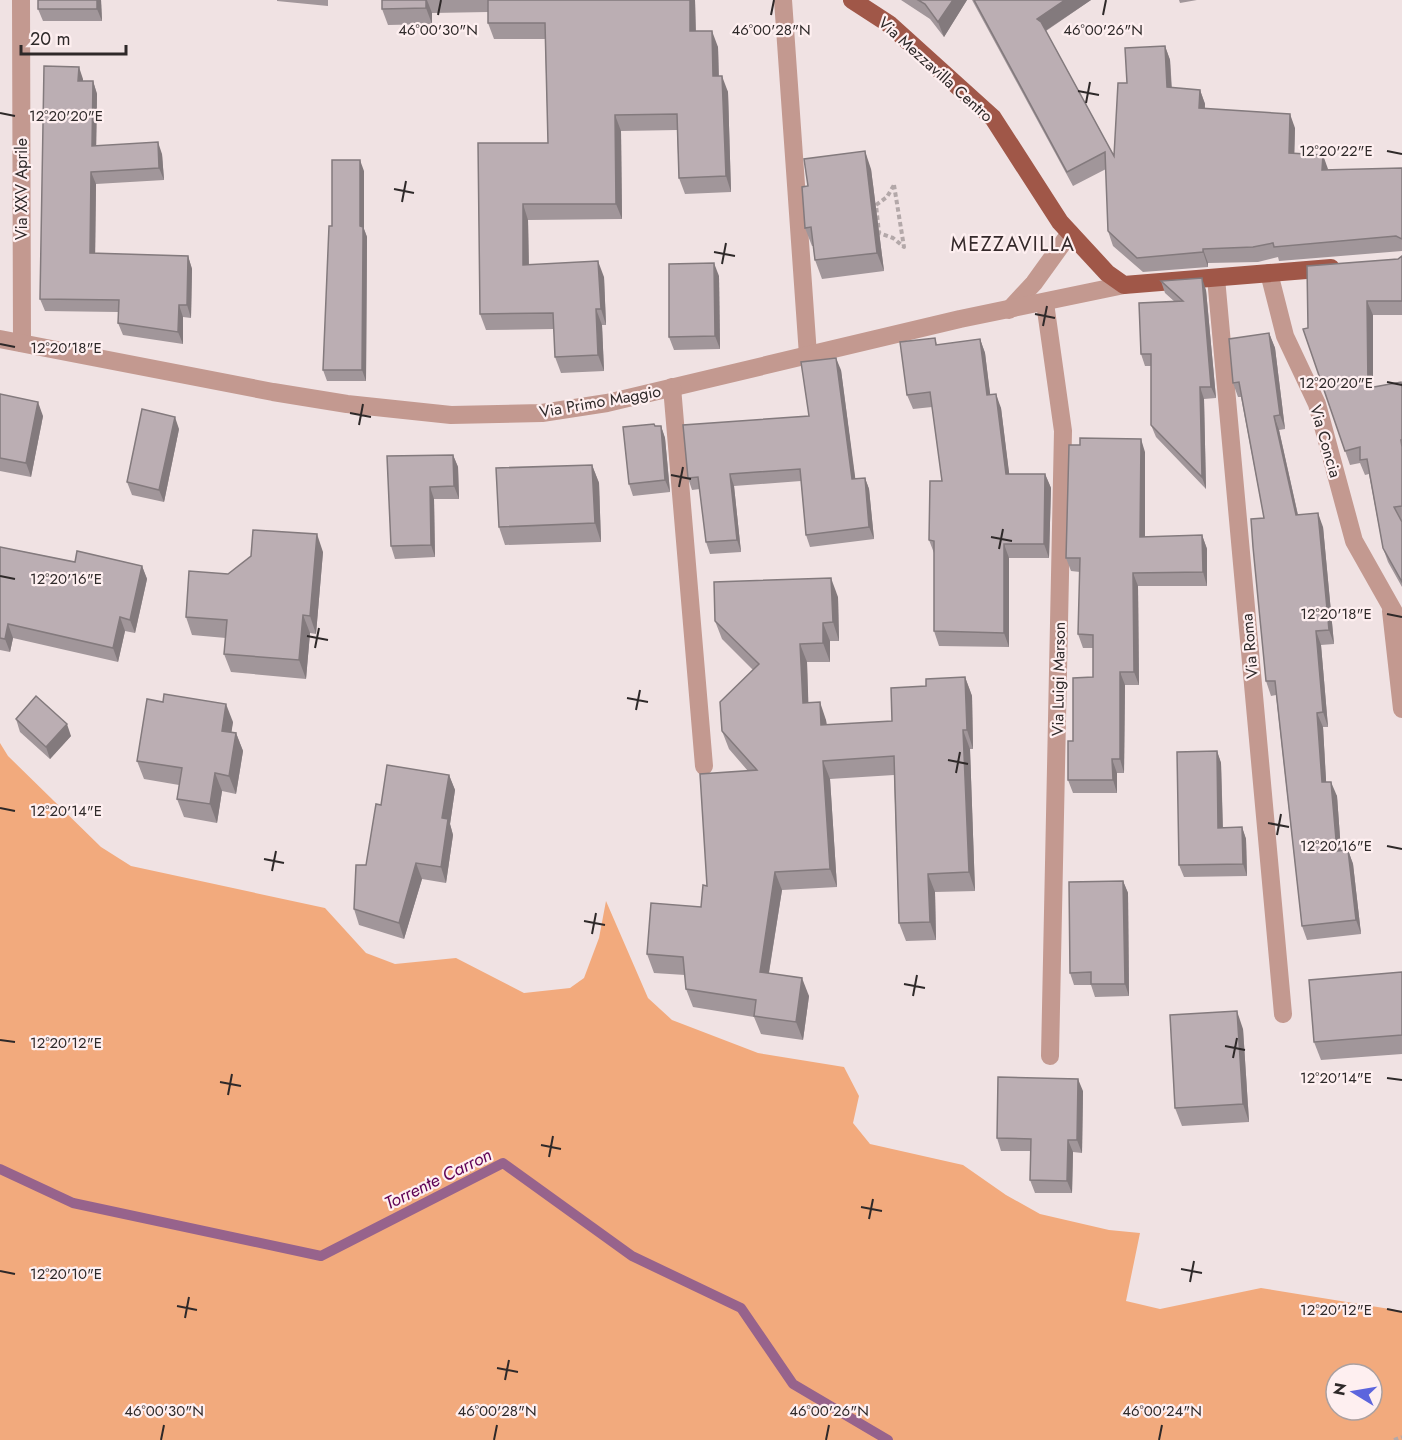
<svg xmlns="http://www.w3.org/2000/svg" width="1402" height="1440" font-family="Jost,sans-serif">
<rect width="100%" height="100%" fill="#f0e2e3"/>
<path fill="#f2aa7d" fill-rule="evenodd" d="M0 743 8 756 101 847 131 866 325 908 366 953 395 964 456 958 524 993 570 988 584 978 599 938 606 901 648 998 672 1020 758 1053 844 1067 859 1096 853 1123 870 1144 963 1165 1006 1195 1040 1214 1109 1230 1140 1233 1126 1301 1160 1309 1261 1288 1402 1311V1440H0ZM1336 1374H1372V1410H1336Z"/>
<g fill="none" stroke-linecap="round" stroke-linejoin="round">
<path stroke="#97638c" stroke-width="10" d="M0 1169 73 1203 321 1256 503 1163 632 1256 741 1308 793 1384 888 1440"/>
<g stroke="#b3a8a9" stroke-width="4" stroke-dasharray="4.5 3" stroke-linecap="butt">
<path d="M894 185 904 247 893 238 879 233 876 205 887 197Z"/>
<path d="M1394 1440 1402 1437"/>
</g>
<g stroke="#c39990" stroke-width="18">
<path d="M21 0 22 343"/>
<path d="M783 0 808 355"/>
<path d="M1269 273 1285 336 1317 404 1354 541 1402 626"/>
<path d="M1216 278 1283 1014"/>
<path d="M1045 303 1063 431 1050 1056"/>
<path d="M1009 310 1034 283 1070 233"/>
<path d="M0 339 273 392 347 404 451 415 542 413 607 403 960 319 1124 285"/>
<path d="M672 387 704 766"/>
<path d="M1391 611 1402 709"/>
</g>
<path stroke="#a05748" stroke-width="18" d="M852 0 889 24 993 118 1060 222 1107 273 1124 285 1331 268"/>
</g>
<g fill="#a1969a">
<path d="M101 0 102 21H43L38 9Z"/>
<path d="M277 0H328V6L277 1Z"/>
<path d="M382 0H695L696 31 718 47 719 76 728 92 731 192 685 194 679 178 677 130 621 131 622 219 528 220 529 264 604 277 606 325H602L604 371 561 373 555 357 554 329 486 330 480 314 478 143H548L545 39H494L488 23V12L432 13V24L388 25 382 9Z"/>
<path d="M901 0H967L944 37 930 19Z"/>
<path d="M972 0H1091L1046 31 1114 156 1127 83 1165 46 1170 60 1172 88 1200 90 1205 104V109L1295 128 1294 154 1328 170 1402 168V251L1279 261 1278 257 1258 262 1208 263V267L1143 272 1113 246 1108 231 1106 169 1073 186Z"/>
<path d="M1179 0H1197L1180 3Z"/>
<path d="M83 79V81H93L97 94 96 145 162 154 164 180 96 184 95 254 188 256 192 269 191 318 183 317V344L123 335 118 323V312L45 311 40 299Z"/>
<path d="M871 169 884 271 822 279 815 260 813 246H812L805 228 808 186Z"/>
<path d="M364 171V229L367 237V251L366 381H327L323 370 332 226Z"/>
<path d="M1402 256V315H1373V387L1401 382 1402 385V587L1388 562 1383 548 1369 474 1365 475 1360 463 1350 465 1303 329 1308 328Z"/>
<path d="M719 276 720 349 674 350 669 337Z"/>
<path d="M1161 281 1206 290 1216 398 1204 399 1206 489 1156 437 1151 425V366H1145L1141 354 1175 302 1165 293Z"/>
<path d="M1269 333 1275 348 1285 429 1279 430 1298 515 1323 527 1334 644 1321 645 1328 727H1323L1326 782 1337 796 1341 851 1348 850 1353 864 1361 934 1307 940 1302 926 1276 695 1271 696 1266 681 1264 518 1241 397H1238L1233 383Z"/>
<path d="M935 338 937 345 980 339 985 353 990 395 1001 408 1009 474H1045L1051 488 1049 558H1009V647L939 646 934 631V553L929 540 942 481 932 407 913 409 907 395Z"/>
<path d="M841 370 855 479 865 478 869 489 874 539 810 547 806 535 801 481 734 486 741 552 710 554 706 542 700 489 692 490 688 478 809 416Z"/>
<path d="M0 394 43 416 31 477 0 471Z"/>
<path d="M654 424 655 426H661L665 438 670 492 633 496 629 484Z"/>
<path d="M179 429 164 502 132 495 127 482Z"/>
<path d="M1145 452V537L1202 535 1207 549V586H1138L1139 685H1125L1124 773H1117V793H1073L1068 780 1073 741 1093 677V648H1083L1078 634 1080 572 1071 571 1066 558Z"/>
<path d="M453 455 458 467 459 499H434L435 557 395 559 391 546 387 456Z"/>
<path d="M592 465 599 483 601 542 505 545 499 527Z"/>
<path d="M0 547 75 562 142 566 147 579 135 633 125 631 118 662 13 638 10 652 0 650Z"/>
<path d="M323 552 316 634 310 633 306 679 231 672 224 654 226 638 192 635 186 617 228 574Z"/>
<path d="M838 597 839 641H830V662H807L808 703 826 720 827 725 892 721 926 686 965 677 972 696 973 749H970L975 891 935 892 936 940 906 941 899 923 894 775 830 779 837 887 782 890 769 973 809 996 803 1040 761 1034 754 1017 693 1007 686 989 685 975 654 973 647 954 701 907 707 886 748 771 729 749 722 731 753 670 722 639 715 621Z"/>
<path d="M16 719 71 736 50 759 20 732Z"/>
<path d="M233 722 231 732 236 733 243 751 236 794 222 791 217 823 184 817 177 799 179 785 144 779 137 761Z"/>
<path d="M1217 751 1221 763 1223 827H1242L1246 839 1247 876 1184 877 1179 865Z"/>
<path d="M449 775 455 790 450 824 453 835 446 883 422 879 404 939 359 925 354 909 366 865Z"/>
<path d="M1123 881 1128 893 1129 996 1095 997 1091 985H1074L1070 973Z"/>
<path d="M1402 972V1054L1321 1060 1314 1042Z"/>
<path d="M1243 1029 1249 1122 1182 1126 1175 1108Z"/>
<path d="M1083 1091 1082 1153 1073 1152 1072 1193H1035L1030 1180 1031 1151H1001L997 1138Z"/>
</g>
<g fill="#837a7d">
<path d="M97 0H101L102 21 97 9Z"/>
<path d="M426 0H427L432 13V24L426 8Z"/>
<path d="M690 0H695L696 47 690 31Z"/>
<path d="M953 0H967L944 37 938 22Z"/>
<path d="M1065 0H1091L1042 33 1037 19Z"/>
<path d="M712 31 718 47 719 92 713 76Z"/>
<path d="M1165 46 1170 60 1172 102 1167 87Z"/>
<path d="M79 67 83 79V93L78 81Z"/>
<path d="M722 76 728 92 731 192 726 176Z"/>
<path d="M93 81 97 94 96 158 92 146Z"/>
<path d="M1200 90 1205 104 1204 123 1199 108Z"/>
<path d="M1290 114 1295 128 1294 168 1289 153Z"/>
<path d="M615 115 621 131 622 219 616 204Z"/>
<path d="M158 142 162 154 164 180 159 168Z"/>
<path d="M865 151 871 169 884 271 877 253Z"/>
<path d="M1323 155 1328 169 1327 184 1322 170Z"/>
<path d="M360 160 364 171V229L367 237 366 381 362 370 360 226Z"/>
<path d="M91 172 96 184 95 266 90 253Z"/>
<path d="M523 204 528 220 529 280 523 265Z"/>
<path d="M1203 249 1208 263V267L1203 252Z"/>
<path d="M188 256 192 269 191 318 187 305Z"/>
<path d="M598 261 604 277 606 325 601 309Z"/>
<path d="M714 263 719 276 720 349 715 336Z"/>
<path d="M1202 278 1206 290 1216 398 1211 387Z"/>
<path d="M1367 301 1373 315V402L1368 388Z"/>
<path d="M179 305 183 317V344L178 332Z"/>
<path d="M596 309 602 325 604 371 598 355Z"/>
<path d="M1269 333 1275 348 1285 429 1280 415Z"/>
<path d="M980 339 985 353 992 409 987 395Z"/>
<path d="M836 358 841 370 857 491 852 479Z"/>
<path d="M1200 387 1204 399 1206 489 1202 477Z"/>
<path d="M996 394 1001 408 1011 488 1006 474Z"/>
<path d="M38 402 43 416 31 477 26 463Z"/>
<path d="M1274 416 1279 430 1301 529 1296 515Z"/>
<path d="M175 417 179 429 164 502 159 490Z"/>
<path d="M661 426 665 438 670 492 665 480Z"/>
<path d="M1141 439 1145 452V550L1140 537Z"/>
<path d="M453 455 458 467 459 499 454 486Z"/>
<path d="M592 465 599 483 601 542 595 523Z"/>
<path d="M730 474 734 486 741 552 737 540Z"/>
<path d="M1045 474 1051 488 1049 558 1044 544Z"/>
<path d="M865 478 869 489 874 539 869 527Z"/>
<path d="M430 487 434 499 435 557 431 545Z"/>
<path d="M1318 513 1323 527 1334 644 1329 630Z"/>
<path d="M317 534 323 552 316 634 310 616Z"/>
<path d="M1202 535 1207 549V586L1203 572Z"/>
<path d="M1004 544 1009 558V647L1004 633Z"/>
<path d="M142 566 147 579 135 633 130 620Z"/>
<path d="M1133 573 1138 586 1139 685 1134 672Z"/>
<path d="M831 578 838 597 839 641 833 622Z"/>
<path d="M303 615 310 633 306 679 299 660Z"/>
<path d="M120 617 125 631 118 662 113 648Z"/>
<path d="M823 623 830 641V662L823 643Z"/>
<path d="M8 624 13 638 10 652 5 639Z"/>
<path d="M1316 631 1321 645 1328 727 1323 712Z"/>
<path d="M800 644 807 662 809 721 803 703Z"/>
<path d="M1120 672 1125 685 1124 773 1120 759Z"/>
<path d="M965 677 972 696 973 749 967 730Z"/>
<path d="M820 702 826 720 828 744 821 725Z"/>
<path d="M226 704 233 722 229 749 222 731Z"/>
<path d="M1317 713 1323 727 1327 797 1322 782Z"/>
<path d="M67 724 71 736 50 759 46 747Z"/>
<path d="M963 730 970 749 975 891 969 872Z"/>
<path d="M236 733 243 751 236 794 229 776Z"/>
<path d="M1217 751 1221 763 1223 840 1218 828Z"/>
<path d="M1112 759 1117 773V793L1113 780Z"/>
<path d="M823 761 830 779 837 887 830 869Z"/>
<path d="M215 773 222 791 217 823 210 804Z"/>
<path d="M449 775 455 790 450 824 453 835 446 883 441 867 442 818Z"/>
<path d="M1331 782 1337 796 1342 865 1337 851Z"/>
<path d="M1242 827 1246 839 1247 876 1243 864Z"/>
<path d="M1348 850 1353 864 1361 934 1356 920Z"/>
<path d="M416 863 422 879 404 939 399 923Z"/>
<path d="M775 872 782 890 766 990 760 972Z"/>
<path d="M928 874 935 892 936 940 930 922Z"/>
<path d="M1123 881 1128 893 1129 996 1125 984Z"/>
<path d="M802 978 809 996 803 1040 796 1022Z"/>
<path d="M1237 1011 1243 1029 1249 1122 1243 1104Z"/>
<path d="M1078 1079 1083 1091 1082 1153 1077 1140Z"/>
<path d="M1068 1140 1073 1152 1072 1193 1067 1181Z"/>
</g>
<g fill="#bbaeb3" stroke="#837a7d" stroke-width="1.5">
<rect x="38" y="0" width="59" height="9"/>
<path d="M382 0H426V8L382 9Z"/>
<path d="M488 0H690V31H712L713 76H722L726 176 679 178 677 114 615 115 616 204H523V265L598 261 601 309H596L598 355 555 357 553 313 480 314 478 143H548L545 23H488Z"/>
<path d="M918 0H953L938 22 925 4Z"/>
<path d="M974 0H1065L1037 19 1041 22 1114 156 1118 83H1127L1125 48 1165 46 1167 87 1200 90 1199 108 1290 114 1289 153 1323 155 1322 170 1402 168V239L1396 236 1274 247 1273 243 1253 247 1203 249V252L1137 258 1108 231 1105 152 1067 172Z"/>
<path d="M44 66 79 67 78 81H93L92 146 158 142 159 168 91 172 90 253 188 256 187 305H179L178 332 118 323 119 300 40 299Z"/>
<path d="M865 151 877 253 815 260 811 227 805 228 802 187 808 186 804 159Z"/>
<path d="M332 160H360V226L363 227V240L362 370H323L329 226H332Z"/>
<path d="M1402 256V301H1367L1368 388 1401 382 1402 388V440H1401L1402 447V506L1394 507 1402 522V582L1383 548 1367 459 1360 460V447L1345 451 1303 329 1308 328 1307 266 1398 259Z"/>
<path d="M714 263 715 336 669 337V264Z"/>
<path d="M1202 278 1211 387H1200L1202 477 1151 425V354H1141L1139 303 1183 301 1161 281Z"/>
<path d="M1269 333 1280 415 1274 416 1296 515 1318 513 1329 630 1316 631 1323 712 1317 713 1322 782H1331L1337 851 1348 850 1356 920 1302 926 1275 681H1266L1253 547 1251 519 1264 518 1239 382 1233 383 1229 339Z"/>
<path d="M935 338 936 345 980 339 987 395 996 394 1006 474H1045L1044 544H1004V633L934 631V541L929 540 930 481H942L930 392 907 395 900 342Z"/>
<path d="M836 358 852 479 865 478 869 527 806 535 800 469 730 474 737 540 706 542 698 477 688 478 683 425 809 416 801 362Z"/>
<path d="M0 394 38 402 26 463 0 458Z"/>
<path d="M142 409 175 417 159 490 127 482Z"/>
<path d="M654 424 655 426H661L665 480 629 484 623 427Z"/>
<path d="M1080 438 1141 439 1140 537 1202 535 1203 572 1133 573 1134 672H1120V759H1112L1113 780H1068V741H1073V678L1093 677V635L1078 634 1080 558H1066L1069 445H1080Z"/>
<path d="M453 455 454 486 430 487 431 545 391 546 387 456Z"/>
<path d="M592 465 595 523 499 527 496 468Z"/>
<path d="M253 530 317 534 310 616 303 615 299 660 224 654 227 620 186 617 189 571 228 574 251 556Z"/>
<path d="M0 547 75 562 77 551 142 566 130 620 120 617 113 648 8 624 5 639 0 638Z"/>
<path d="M831 578 833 622 823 623V643L800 644 803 703 820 702 821 725 892 721 891 688 926 686V679L965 677 967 730H963L969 872 928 874 930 922 899 923 894 756 823 761 830 869 775 872 760 972 802 978 796 1022 754 1016 756 1000 686 989 683 957 647 954 651 903 701 907 703 885 707 886 700 774 757 770 722 731 720 702 759 664 715 621 714 582Z"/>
<path d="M164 694 226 704 222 731 236 733 229 776 215 773 210 804 177 799 182 768 137 761 147 699 163 702Z"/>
<path d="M36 696 67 724 46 747 16 719Z"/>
<path d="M1217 751 1218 828 1242 827 1243 864 1179 865 1177 752Z"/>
<path d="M387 765 449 775 442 818 448 819 441 867 416 863 399 923 354 909 356 865H366L376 804 381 805Z"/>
<path d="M1123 881 1125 984H1091V972L1070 973 1069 882Z"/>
<path d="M1402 972V1035L1314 1042 1309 980Z"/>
<path d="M1237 1011 1243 1104 1175 1108 1170 1015Z"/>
<path d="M998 1077 1078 1079 1077 1140H1068L1067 1181 1030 1180 1031 1139 997 1138Z"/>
</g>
<path fill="none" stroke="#2e2929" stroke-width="2" d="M438 15 441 0M771 15 774 0M1103 15 1106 0M1078 91 1099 95M1086 103 1090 82M0 113 15 116M1387 151 1402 154M394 189 414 193M402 202 406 181M714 252 735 256M722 264 726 243M1035 314 1055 318M1043 326 1047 306M0 344 15 347M1387 382 1402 385M350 413 371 417M359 425 363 404M671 475 691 479M679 487 683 467M991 537 1012 541M999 549 1003 529M0 576 15 579M1387 614 1402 617M307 636 328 640M315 648 319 628M627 698 648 702M636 710 640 690M948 760 968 764M956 773 960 752M0 808 15 811M1268 823 1289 827M1277 835 1281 814M1387 846 1402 849M264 859 284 863M272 871 276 851M584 921 605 925M592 934 596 913M904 984 925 988M913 996 917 975M0 1040 15 1042M1225 1046 1245 1050M1233 1058 1237 1038M1387 1078 1402 1080M220 1082 241 1086M228 1095 232 1074M541 1145 561 1149M549 1157 553 1136M861 1207 882 1211M869 1219 873 1199M1181 1269 1202 1273M0 1271 15 1274M1190 1282 1194 1261M177 1306 197 1310M1387 1309 1402 1312M185 1318 189 1297M497 1368 518 1372M505 1380 509 1360M161 1440 164 1425M494 1440 497 1425M826 1440 829 1425M1159 1440 1162 1425"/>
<g text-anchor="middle" stroke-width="4.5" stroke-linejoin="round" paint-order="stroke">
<g font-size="16" fill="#2e2929" stroke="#feeff0">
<text transform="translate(936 69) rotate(42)" y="6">Via Mezzavilla Centro</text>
<text transform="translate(21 189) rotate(-90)" y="6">Via XXV Aprile</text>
<text transform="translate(600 401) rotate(-10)" y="6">Via Primo Maggio</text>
<text transform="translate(1326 441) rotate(74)" y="6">Via Concia</text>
<text transform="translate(1249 646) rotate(-95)" y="6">Via Roma</text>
<text transform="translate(1058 679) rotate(-89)" y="6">Via Luigi Marson</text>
</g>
<g font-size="18" font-style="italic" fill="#5e0154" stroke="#feeff0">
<text transform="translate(438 1179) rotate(-26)" y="6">Torrente Carron</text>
</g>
<g font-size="20" letter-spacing="1.5" fill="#352a2b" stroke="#feeff0">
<text x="1013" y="251">MEZZAVILLA</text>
</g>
</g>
<g font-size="15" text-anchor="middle" fill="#2e2929" stroke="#feeff0" stroke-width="4.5" stroke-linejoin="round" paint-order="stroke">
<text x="438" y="35">46°00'30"N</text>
<text x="771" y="35">46°00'28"N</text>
<text x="1103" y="35">46°00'26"N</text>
<text x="66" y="121">12°20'20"E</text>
<text x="1336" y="156">12°20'22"E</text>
<text x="66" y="353">12°20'18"E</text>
<text x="1336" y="388">12°20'20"E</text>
<text x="66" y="584">12°20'16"E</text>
<text x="1336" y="619">12°20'18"E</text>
<text x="66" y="816">12°20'14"E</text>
<text x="1336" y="851">12°20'16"E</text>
<text x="66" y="1048">12°20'12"E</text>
<text x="1336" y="1083">12°20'14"E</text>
<text x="66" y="1279">12°20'10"E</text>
<text x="1336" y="1315">12°20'12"E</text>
<text x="164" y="1416">46°00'30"N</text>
<text x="497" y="1416">46°00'28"N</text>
<text x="829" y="1416">46°00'26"N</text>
<text x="1162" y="1416">46°00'24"N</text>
</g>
<g transform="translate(1354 1392) rotate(281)"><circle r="28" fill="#feeff0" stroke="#aba0a0" stroke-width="1.5"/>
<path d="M0-4.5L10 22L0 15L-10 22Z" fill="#5c65dd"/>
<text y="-9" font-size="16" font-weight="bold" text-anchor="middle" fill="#2e2929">N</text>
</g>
<path d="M21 45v9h105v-9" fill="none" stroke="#2e2929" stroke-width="3"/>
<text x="30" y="45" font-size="18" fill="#2e2929" stroke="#feeff0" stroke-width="4.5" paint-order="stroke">20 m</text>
</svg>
